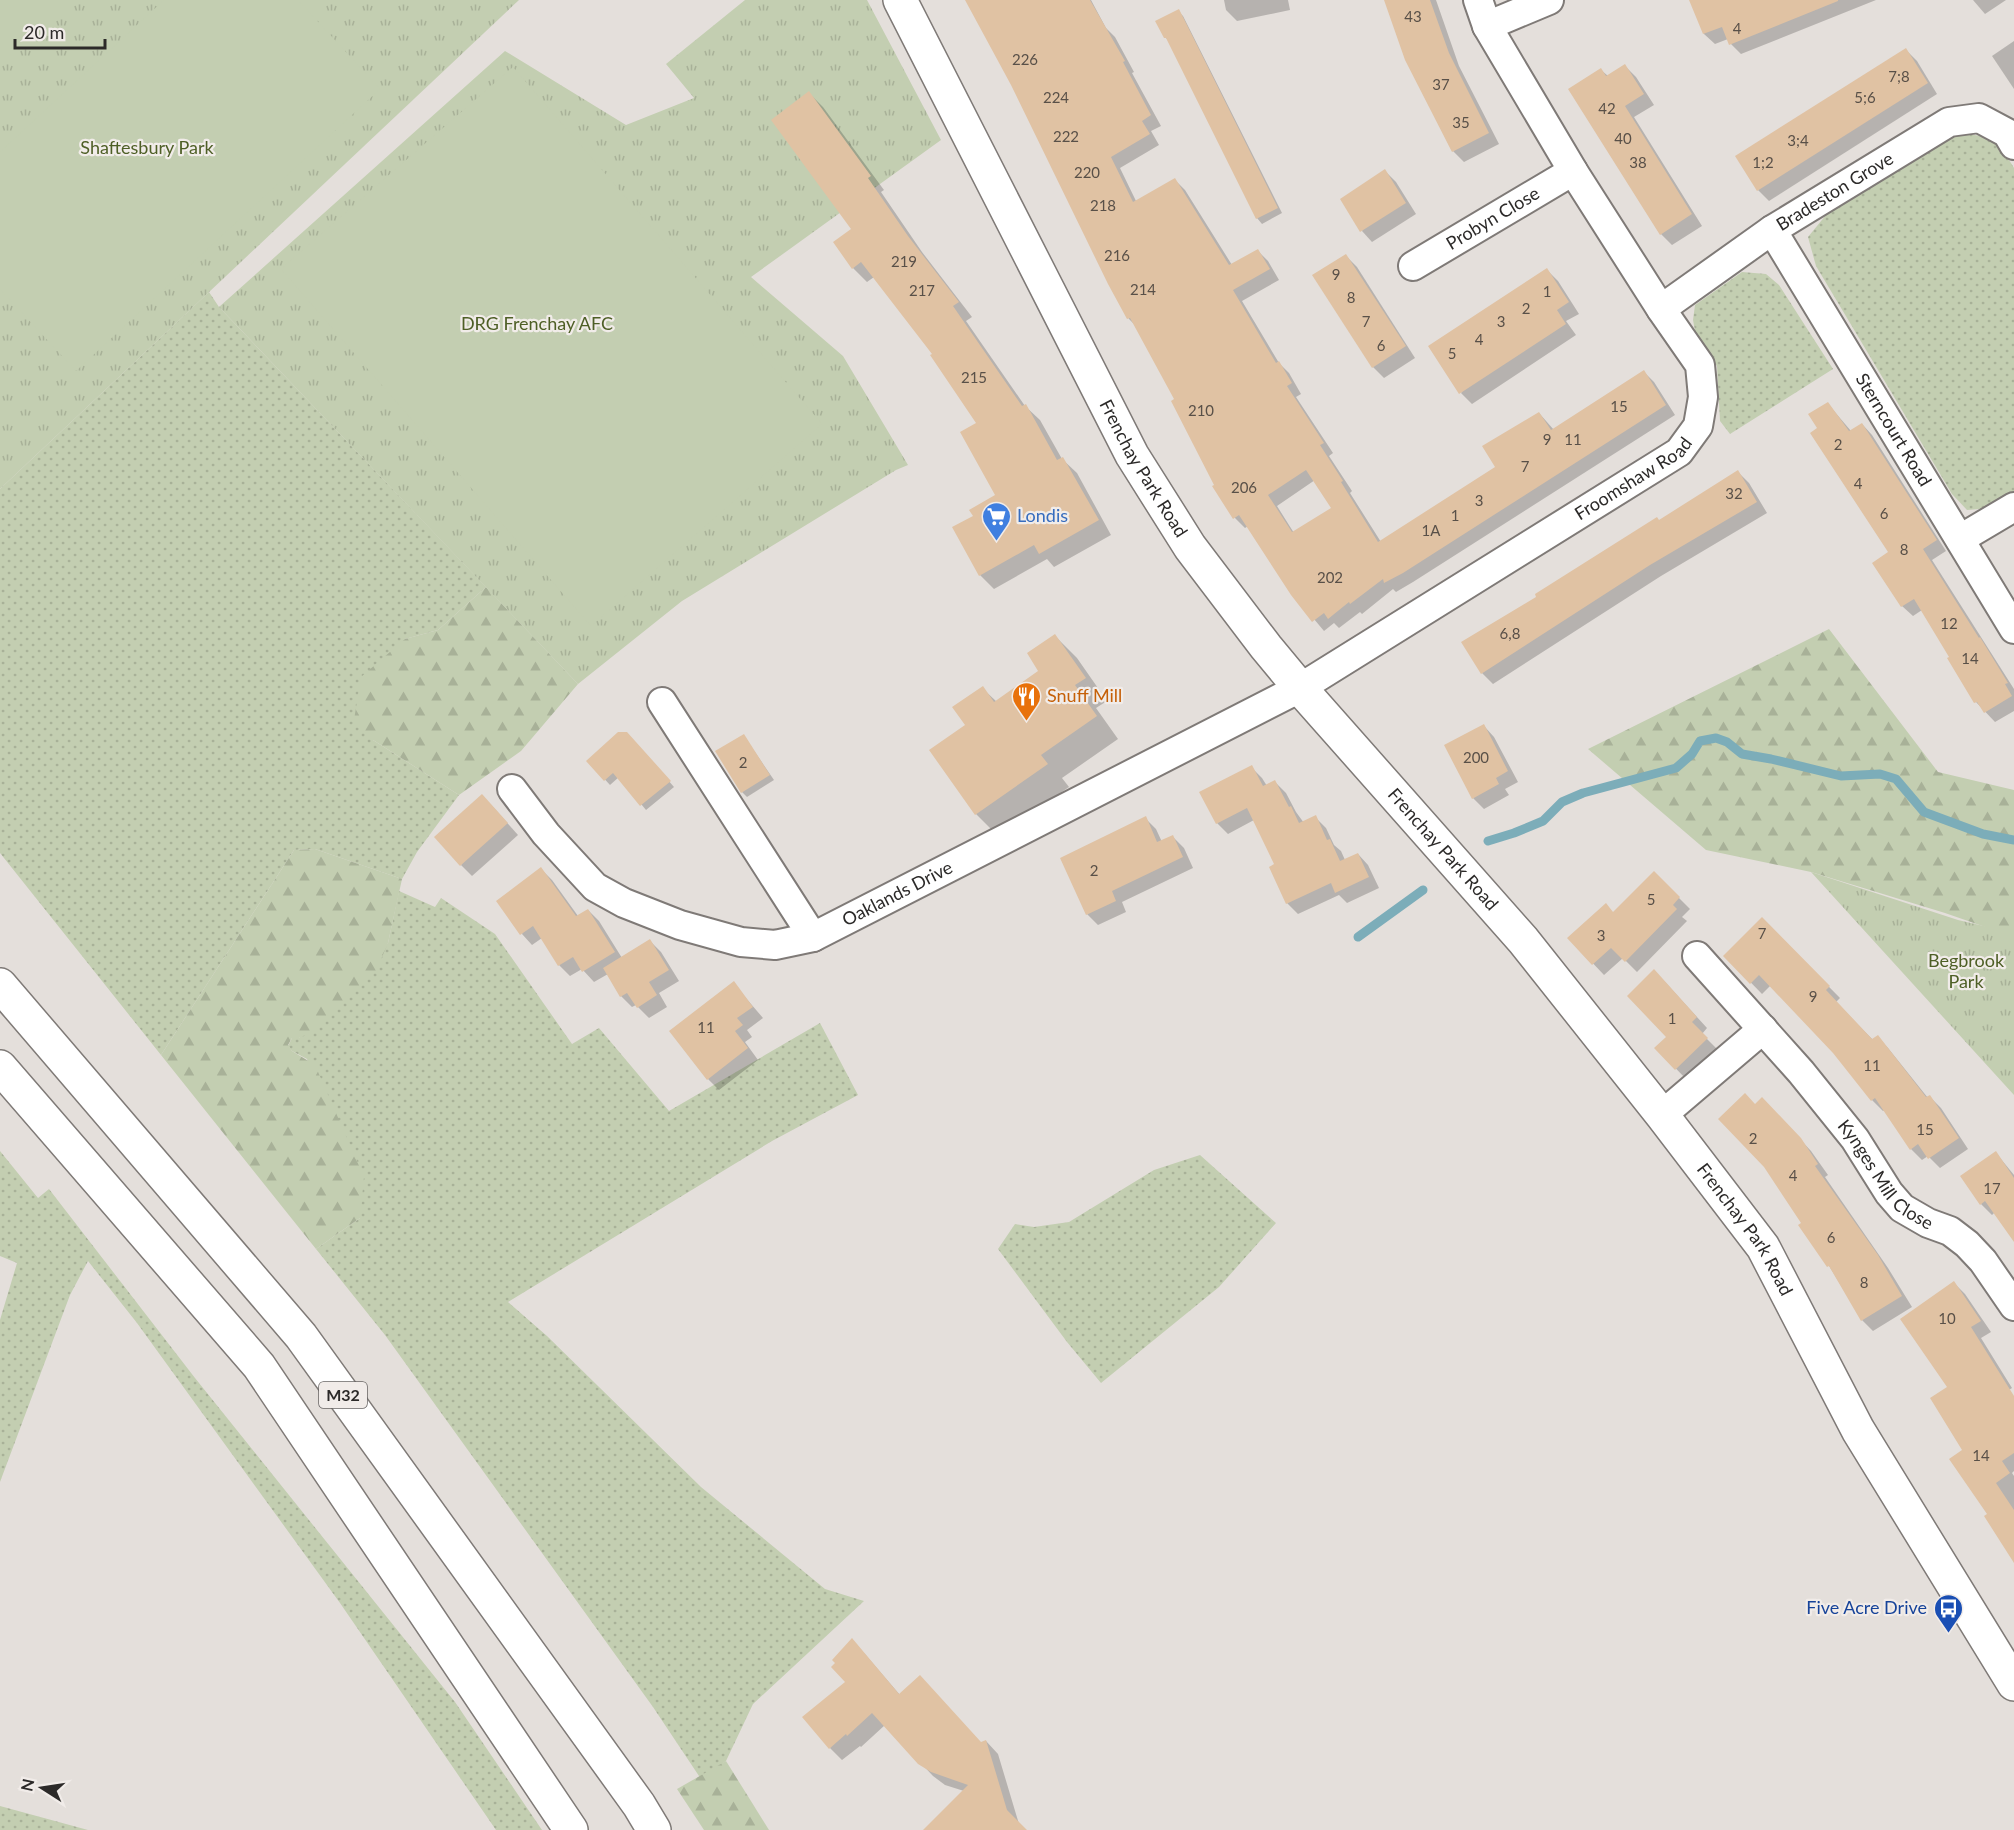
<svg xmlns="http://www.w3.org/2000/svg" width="2014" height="1830" font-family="Lato,sans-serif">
<defs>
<pattern id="grass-dots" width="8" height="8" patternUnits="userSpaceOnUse" patternTransform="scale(1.5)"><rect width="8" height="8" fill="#c3ceb1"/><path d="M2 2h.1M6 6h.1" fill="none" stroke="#a8b198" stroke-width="1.8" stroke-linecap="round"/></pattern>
<pattern id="forest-firs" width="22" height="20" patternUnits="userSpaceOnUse" patternTransform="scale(1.5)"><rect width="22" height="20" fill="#c3ceb1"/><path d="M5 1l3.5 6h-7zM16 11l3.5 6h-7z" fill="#a8b198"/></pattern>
<pattern id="park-tufts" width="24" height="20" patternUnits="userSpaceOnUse" patternTransform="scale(1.5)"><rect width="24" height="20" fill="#c3ceb1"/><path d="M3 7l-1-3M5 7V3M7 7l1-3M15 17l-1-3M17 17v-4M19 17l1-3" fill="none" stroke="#a8b198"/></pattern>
</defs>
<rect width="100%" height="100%" fill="#e4dfdb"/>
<g fill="url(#grass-dots)">
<path d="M1961 134C1992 135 1999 143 2014 168V494L1991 508 1967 510 1952 494 1816 266 1808 237 1826 215 1942 140Z"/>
<path d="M1742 272 1766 274 1779 285 1833 369 1730 434 1720 421 1717 366 1696 336 1693 320 1695 305Z"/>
<path d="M209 292 219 307 486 587 438 630 405 639 373 740 459 795 417 852 402 879 315 849 294 850 161 1055 0 853V489Z"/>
<path d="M399 891 435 907 441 898 495 934 572 1044 599 1028 669 1111 820 1023 858 1095 772 1141 508 1302 547 1336 701 1487 825 1589 864 1601 753 1704 726 1761 701 1779 653 1707 385 1335 316 1249 360 1218 307 1059 292 1051 288 1046 292 1038H299L388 943Z"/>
<path d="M0 1151 38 1198 49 1189 195 1378 455 1702 542 1830H496L340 1603 137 1323 88 1261 70 1295 0 1482V1320L17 1263 0 1256Z"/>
<path d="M1200 1155 1276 1223 1219 1287 1101 1383 1067 1342 998 1249 1015 1224 1034 1227 1069 1222 1154 1170Z"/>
<path d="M0 1806 88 1830H0Z"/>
</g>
<g fill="url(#forest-firs)">
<path d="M486 587 578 684 521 751 459 795 373 740 354 720 361 677 405 639 438 630Z"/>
<path d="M1829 629 1938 772 2014 790V937L1945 913 1811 872 1706 850 1588 749Z"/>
<path d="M315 849 402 879 388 943 376 971 316 1030 299 1038H292L288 1045 292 1051 315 1065 364 1177 360 1218 316 1249 161 1055 294 850Z"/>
<path d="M726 1761 769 1830H704L677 1789Z"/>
</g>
<g fill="url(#park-tufts)">
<path d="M0 0H519L0 489Z"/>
<path d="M745 0H867L941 140 751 277 843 356 908 465 896 470 682 601 578 684 219 307 505 51 626 125 694 98 666 64Z"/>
<path d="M1811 872 1958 920 2014 933V1095Z"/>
</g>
<g fill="#c3ceb1">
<path d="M0 0H60L0 58Z"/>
<path d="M164 0H298L380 89 76 371 0 289V152Z"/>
<path d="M513 67 822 424 591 626 281 269Z"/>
</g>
<g fill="#0003" fill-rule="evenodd">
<path d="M967 0H1091L1106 28 1115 37 1134 72 1132 73 1161 126 1151 131 1159 145 1120 168 1136 201 1175 180 1185 190 1232 265 1258 251 1268 261 1279 280 1242 301 1279 363 1289 373 1301 394 1296 397 1333 453 1329 456 1352 491 1350 493 1381 542 1497 468 1539 413 1554 430 1644 372 1654 382 1675 415 1413 582 1396 592 1393 589 1362 614 1360 612 1339 628 1334 623 1324 631 1293 594 1248 526 1245 528 1235 518 1216 485 1176 399 1136 326 1129 319 1012 84ZM1315 480 1333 508 1294 533 1277 506Z"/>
<path d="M1224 0H1288L1290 10 1237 21 1226 10Z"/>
<path d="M1385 0H1436L1459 66 1499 144 1464 162 1453 151Z"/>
<path d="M1691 0H1876L1741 54 1731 44 1728 39 1715 44 1704 34Z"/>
<path d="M1973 0H2006L1985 14Z"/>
<path d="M1178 11 1183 16 1282 213 1262 224 1257 218 1169 41 1165 37Z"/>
<path d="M2014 41V89L1992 56Z"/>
<path d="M1906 50 1917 61 1937 94 1769 201 1758 190Z"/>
<path d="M1625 66 1636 77 1654 105 1634 117 1702 226 1672 245 1661 234 1601 70 1608 76Z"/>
<path d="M809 93 823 107 884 190 881 192 922 252 972 317 966 321 1025 406 1040 420 1062 459 1077 473 1111 535 1054 567 1047 559 994 589 980 575 954 528 975 516 997 496 979 423 934 354 874 277 867 282 853 268V230Z"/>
<path d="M1385 171 1396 182 1416 214 1372 242 1362 231Z"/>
<path d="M1346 256 1357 267 1415 358 1384 378 1373 367Z"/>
<path d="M1547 270 1558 281 1579 314 1566 321 1576 335 1472 404 1461 393Z"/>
<path d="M1828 404 1851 431 1862 424 1872 435 1946 551 1932 560 2014 689V711L1995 722 1976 702 1951 657 1922 610 1913 616 1902 606 1890 553 1819 429Z"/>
<path d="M1738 472 1749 483 1767 513 1661 576 1493 684 1482 673 1464 643Z"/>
<path d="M1055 636 1077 658 1107 701 1096 708 1118 739 1062 778 1069 787 998 836 976 814 967 725 982 688 997 702 1041 671Z"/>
<path d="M1484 726 1494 737 1518 782 1505 789 1509 795 1484 809 1473 798Z"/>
<path d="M744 736 774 780 747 797 742 792Z"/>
<path d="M632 739 674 787 646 810 619 777 610 785 588 761Z"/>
<path d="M1251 767 1262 778 1267 786 1275 782 1286 793 1296 812 1304 823 1315 817 1326 828 1334 845 1341 851 1345 860 1358 854 1368 865 1379 888 1347 903 1339 895 1298 914 1287 903 1276 865 1254 820 1228 834 1217 823Z"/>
<path d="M493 807 518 835 472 876 461 865Z"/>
<path d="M1145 818 1156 829 1162 842 1173 837 1184 848 1193 868 1122 902 1126 912 1098 925 1087 914Z"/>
<path d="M541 869 552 880 578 916 588 910 599 921 622 958 650 941 661 952 679 981 659 993 667 1007 649 1018 636 1005 632 1007 621 996 608 974 594 982 582 969 570 976 559 965 542 938 532 945 522 934Z"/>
<path d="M1654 873 1690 909 1682 917 1687 921 1637 972 1623 958 1604 975 1569 938 1614 913Z"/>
<path d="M1762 919 1840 998 1836 1002 1873 1040 1878 1037 1888 1048 1928 1098 1930 1097 1941 1108 1968 1149 1940 1168 1928 1156 1922 1160 1911 1149 1885 1110 1883 1111 1872 1100 1834 1052 1771 985 1762 994 1725 956Z"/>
<path d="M1665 982 1707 1028 1702 1034 1718 1050 1687 1080 1656 1048 1668 1037Z"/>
<path d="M733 983 763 1018 747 1030 752 1037 745 1042 758 1060 719 1090 708 1079Z"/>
<path d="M1773 1110 1811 1151 1828 1175 1825 1177 1888 1268 1912 1307 1873 1331 1862 1320 1803 1223Z"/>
<path d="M1996 1153 2014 1175V1238L1995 1212 1992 1215 1981 1204Z"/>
<path d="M1954 1283 1965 1294 1991 1332 1981 1338 2012 1388 2004 1393 2014 1407V1471L2012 1473 2014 1476V1560L1989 1515 1964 1450 1949 1387Z"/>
<path d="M864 1653 900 1695 981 1743 986 1741 998 1754 1019 1824 1025 1830H925L964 1791 945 1785 933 1776 885 1725 861 1747 860 1746 842 1760 830 1748 847 1682Z"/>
</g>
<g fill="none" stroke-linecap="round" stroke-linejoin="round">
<g stroke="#7cadb9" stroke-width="9">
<path d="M1488 841 1514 833 1543 821 1562 802 1583 793 1676 768 1692 754 1700 741 1716 738 1727 742 1742 754 1771 759 1841 776 1880 774 1896 779 1924 812 1983 834 2014 840"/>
<path d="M1358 937 1423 890"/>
</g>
</g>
<g fill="#e0c2a3" fill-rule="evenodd">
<path d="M965 0H1090L1125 61 1123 62 1151 115 1142 121 1150 134 1111 157 1133 202 1175 178 1229 265 1258 249 1270 269 1233 290 1276 363 1279 361 1292 383 1287 386 1324 443 1320 445 1343 481 1341 482 1378 542 1495 467 1482 446 1539 412 1551 430 1644 370 1666 405 1403 573 1384 583 1383 579 1350 604 1349 602 1328 619 1324 613 1312 622 1291 595 1239 515 1233 519 1212 486 1214 485 1171 401 1174 399 1130 318 1127 319 1108 284 1011 85ZM1306 470 1331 508 1292 532 1268 495Z"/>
<path d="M1384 0H1430L1449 53 1489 133 1452 152 1405 60Z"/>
<path d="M1689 0H1838V1L1729 45 1722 27 1703 34Z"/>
<path d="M1179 9 1278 208 1256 219 1166 38H1164L1155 21Z"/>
<path d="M1906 48 1928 83 1757 191 1735 156Z"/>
<path d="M1625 64 1644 94 1625 106 1692 214 1660 235 1568 89 1601 68 1606 76Z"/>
<path d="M809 91 871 176 868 178 908 236 959 302 953 306 1022 406 1026 404 1057 460 1063 457 1099 520 1039 554 1034 545 979 576 952 527 973 516 969 510 995 495 960 432 976 423 930 355 932 354 861 262 852 269 833 242 851 229 771 120Z"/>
<path d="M1385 169 1406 203 1360 232 1340 199Z"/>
<path d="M1346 254 1406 346 1372 368 1312 275Z"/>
<path d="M1547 268 1569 302 1557 310 1566 324 1459 394 1428 346Z"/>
<path d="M1828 402 1849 431 1862 423 1937 540 1923 549 1979 638 1980 637 2008 683 2005 684 2012 696 1984 713 1977 702 1974 703 1947 658 1949 657 1914 599 1901 607 1872 563 1888 552 1810 433 1817 428 1808 414Z"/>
<path d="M1738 470 1757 502 1650 565 1481 674 1461 642 1536 597 1535 594 1657 517 1659 520Z"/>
<path d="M1055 634 1086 678 1075 685 1097 716 1041 755 1048 764 975 815 929 750 965 725 952 707 983 686 994 702 1038 671 1027 653Z"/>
<path d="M1484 724 1508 771 1496 778 1499 784 1472 799 1444 745Z"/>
<path d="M618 732H627L671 781 640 806 613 773 604 781 586 761Z"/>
<path d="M744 734 770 775 741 793 715 751Z"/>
<path d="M1252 765 1263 786 1275 780 1289 807 1291 806 1299 823 1316 815 1327 840 1330 839 1340 861 1358 853 1369 877 1335 893 1331 883 1286 904 1269 867 1274 864 1247 808 1216 824 1199 792Z"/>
<path d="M482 794 508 823 460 866 434 837Z"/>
<path d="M1146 816 1157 842 1173 835 1183 857 1112 891 1116 901 1086 915 1060 858Z"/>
<path d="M541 867 576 916 588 909 615 952 582 972 573 957 558 966 533 926 520 935 496 901Z"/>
<path d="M1654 871 1680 897 1673 905 1677 909 1625 962 1611 948 1592 965 1567 938 1606 903 1613 912Z"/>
<path d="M1762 917 1830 986 1826 990 1872 1039 1878 1035 1926 1097 1930 1095 1959 1138 1928 1159 1918 1144 1910 1150 1875 1098 1871 1101 1833 1053 1759 975 1750 984 1723 956Z"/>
<path d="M650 939 669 970 649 982 657 995 637 1008 627 993 620 997 603 968Z"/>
<path d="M1654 969 1697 1017 1692 1022 1708 1038 1675 1070 1654 1048 1666 1037 1627 996Z"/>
<path d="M734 981 753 1007 737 1018 743 1025 735 1031 748 1048 707 1080 669 1031Z"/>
<path d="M1745 1093 1755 1104 1762 1097 1801 1138 1818 1164 1815 1166 1878 1255 1902 1296 1861 1321 1829 1266 1827 1267 1798 1225 1801 1223 1764 1167 1718 1119Z"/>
<path d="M1996 1151 2014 1178V1242L1985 1201 1980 1205 1960 1176Z"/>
<path d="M1954 1281 1981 1321 1971 1327 2014 1396V1453L2002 1461 2010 1473 1996 1483 2014 1510V1563L1984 1516 1987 1514 1949 1459 1962 1450 1930 1398 1947 1387 1900 1319Z"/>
<path d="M852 1638 899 1694 920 1675 981 1742 986 1740 1007 1810 1027 1830H923L968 1785 931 1772 918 1764 872 1713 847 1736 846 1734 829 1749 802 1717 845 1682 831 1667 835 1663 832 1660Z"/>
</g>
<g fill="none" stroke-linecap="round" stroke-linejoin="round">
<defs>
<g id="street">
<path d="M1487 26 1549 0"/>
<path id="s1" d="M1772 230 2014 629"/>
<path id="s2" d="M1413 266 1573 171"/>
<path id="s3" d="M1661 309 1772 230 1949 122 1979 118 2007 133 2014 145"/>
<path d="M1960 539 2014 507"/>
<path d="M662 702 813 937"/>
<path id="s4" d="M512 789 546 834 595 887 624 903 680 925 741 942 775 945 813 937 1300 688 1679 452 1698 426 1703 397 1700 365 1661 309 1573 171 1487 26 1478 0"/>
<path id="s5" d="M1697 956 1801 1072 1855 1139 1889 1193 1902 1208 1928 1223 1950 1231 1967 1244 1983 1261 2014 1306"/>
<path d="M1662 1115 1763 1029"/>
</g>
<g id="secondary">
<path id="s6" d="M900 0 1132 455 1190 547 1266 647 1300 688 1523 940 1662 1115 1763 1247 1858 1430 2014 1684"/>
</g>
<g id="highway">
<path d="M0 985 301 1336 639 1805 654 1830"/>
<path d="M0 1067 259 1366 571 1830"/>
</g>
</defs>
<use href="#street" stroke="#7f7a77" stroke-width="32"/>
<use href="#secondary" stroke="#7f7a77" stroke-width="36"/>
<use href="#highway" stroke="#7f7a77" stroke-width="36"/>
<use href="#street" stroke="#fff" stroke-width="28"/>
<use href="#secondary" stroke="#fff" stroke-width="33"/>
<use href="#highway" stroke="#fff" stroke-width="33"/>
</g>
<defs>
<symbol id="supermarket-pin" viewBox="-11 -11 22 30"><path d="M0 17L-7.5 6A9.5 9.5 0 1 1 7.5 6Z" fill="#3f7fe0" stroke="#f1ece9"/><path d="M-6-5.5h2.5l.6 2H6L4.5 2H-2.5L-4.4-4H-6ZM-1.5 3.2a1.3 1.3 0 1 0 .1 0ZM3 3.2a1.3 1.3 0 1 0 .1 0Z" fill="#fff"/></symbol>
<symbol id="restaurant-pin" viewBox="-11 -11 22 30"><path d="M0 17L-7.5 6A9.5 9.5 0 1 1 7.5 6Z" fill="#e8710a" stroke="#f1ece9"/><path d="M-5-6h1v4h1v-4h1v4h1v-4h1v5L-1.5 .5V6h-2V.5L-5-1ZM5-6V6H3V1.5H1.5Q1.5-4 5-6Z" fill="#fff"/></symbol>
<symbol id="bus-pin" viewBox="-11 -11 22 30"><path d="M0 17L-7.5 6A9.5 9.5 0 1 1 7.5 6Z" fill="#1a4fb4" stroke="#f1ece9"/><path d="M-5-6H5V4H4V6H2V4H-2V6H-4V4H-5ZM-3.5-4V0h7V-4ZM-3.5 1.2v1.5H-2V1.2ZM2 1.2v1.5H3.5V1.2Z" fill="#fff"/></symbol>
</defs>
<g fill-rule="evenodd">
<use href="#supermarket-pin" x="980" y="500" width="33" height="45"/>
<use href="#restaurant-pin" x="1010" y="680" width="33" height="45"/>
<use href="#bus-pin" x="1932" y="1592" width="33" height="45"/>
</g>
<g text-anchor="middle" stroke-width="4.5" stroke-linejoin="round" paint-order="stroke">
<g font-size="15" fill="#595048">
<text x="1413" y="22">43</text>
<text x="1737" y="34">4</text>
<text x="1025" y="65">226</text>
<text x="1899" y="82">7;8</text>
<text x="1441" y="90">37</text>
<text x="1056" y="103">224</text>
<text x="1865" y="103">5;6</text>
<text x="1607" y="114">42</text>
<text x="1461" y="128">35</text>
<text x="1066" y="142">222</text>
<text x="1623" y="144">40</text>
<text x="1798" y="146">3;4</text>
<text x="1638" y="168">38</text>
<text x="1763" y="168">1;2</text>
<text x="1087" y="178">220</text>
<text x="1103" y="211">218</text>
<text x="1117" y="261">216</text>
<text x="904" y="267">219</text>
<text x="1336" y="280">9</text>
<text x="1143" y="295">214</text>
<text x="922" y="296">217</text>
<text x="1547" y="297">1</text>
<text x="1351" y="303">8</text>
<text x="1526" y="314">2</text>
<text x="1366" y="327">7</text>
<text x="1501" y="327">3</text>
<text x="1479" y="345">4</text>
<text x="1381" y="351">6</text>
<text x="1452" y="359">5</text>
<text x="974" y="383">215</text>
<text x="1619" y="412">15</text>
<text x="1201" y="416">210</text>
<text x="1547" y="445">9</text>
<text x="1573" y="445">11</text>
<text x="1838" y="450">2</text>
<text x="1525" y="472">7</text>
<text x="1858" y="489">4</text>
<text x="1244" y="493">206</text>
<text x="1734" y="499">32</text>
<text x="1479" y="506">3</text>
<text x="1884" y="519">6</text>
<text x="1455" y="521">1</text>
<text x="1431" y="536">1A</text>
<text x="1904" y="555">8</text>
<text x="1330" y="583">202</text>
<text x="1949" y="629">12</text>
<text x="1510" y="639">6,8</text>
<text x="1970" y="664">14</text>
<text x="1476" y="763">200</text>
<text x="743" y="768">2</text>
<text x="1094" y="876">2</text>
<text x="1651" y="905">5</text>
<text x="1762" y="939">7</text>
<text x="1601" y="941">3</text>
<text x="1813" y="1002">9</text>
<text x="1672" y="1024">1</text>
<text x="706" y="1033">11</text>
<text x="1872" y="1071">11</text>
<text x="1925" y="1135">15</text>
<text x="1753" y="1144">2</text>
<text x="1793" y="1181">4</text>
<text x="1992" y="1194">17</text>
<text x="1831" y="1243">6</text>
<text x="1864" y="1288">8</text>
<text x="1947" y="1324">10</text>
<text x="1981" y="1461">14</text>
</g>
<rect fill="#f1ece9" stroke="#676463" stroke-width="1.5" x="319" y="1382" width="48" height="26" rx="4.5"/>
<g font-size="16" font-weight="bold" fill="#2c2a29">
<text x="343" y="1401">M32</text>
</g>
<g font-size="18" fill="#4e5f26" stroke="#f1ece9">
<text x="147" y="154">Shaftesbury Park</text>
<text x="537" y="330">DRG Frenchay AFC</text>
<text x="1966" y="967">Begbrook<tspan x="1966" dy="21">Park</tspan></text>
</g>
<g font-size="18" fill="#2c2a29" stroke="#f1ece9">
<text dy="6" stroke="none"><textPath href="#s3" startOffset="210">Bradeston Grove</textPath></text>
<text dy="6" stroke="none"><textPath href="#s2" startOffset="93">Probyn Close</textPath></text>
<text dy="6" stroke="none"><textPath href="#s1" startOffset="234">Sterncourt Road</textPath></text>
<text dy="6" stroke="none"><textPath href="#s6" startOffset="528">Frenchay Park Road</textPath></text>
<text dy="6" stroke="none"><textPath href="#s4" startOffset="1299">Froomshaw Road</textPath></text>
<text dy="6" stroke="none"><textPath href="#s6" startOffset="1014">Frenchay Park Road</textPath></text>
<text dy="6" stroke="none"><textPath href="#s4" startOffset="453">Oaklands Drive</textPath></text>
<text dy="6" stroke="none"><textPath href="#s5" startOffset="290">Kynges Mill Close</textPath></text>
<text dy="6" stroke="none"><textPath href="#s6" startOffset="1500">Frenchay Park Road</textPath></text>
</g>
<g font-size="18" fill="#366cbe" stroke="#f1ece9" text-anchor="start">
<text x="1017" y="522">Londis</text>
</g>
<g font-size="18" fill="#c56008" stroke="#f1ece9" text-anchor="start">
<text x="1047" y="702">Snuff Mill</text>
</g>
<g font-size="18" fill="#164399" stroke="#f1ece9" text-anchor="end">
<text x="1927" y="1614">Five Acre Drive</text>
</g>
</g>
<g transform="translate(42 1788) rotate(282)" stroke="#f1ece9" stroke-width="4.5" paint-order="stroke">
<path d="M0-4.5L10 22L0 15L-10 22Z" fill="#2c2a29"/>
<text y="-9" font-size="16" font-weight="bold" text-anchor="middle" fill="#2c2a29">N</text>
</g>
<path d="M15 39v9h90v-9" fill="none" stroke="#2c2a29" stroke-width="3"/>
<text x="24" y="39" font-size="18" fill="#2c2a29" stroke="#f1ece9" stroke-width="4.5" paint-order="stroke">20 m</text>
</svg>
